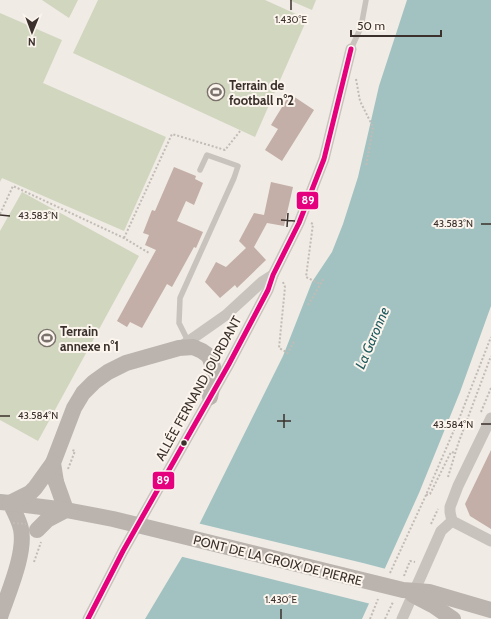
<svg xmlns="http://www.w3.org/2000/svg" width="491" height="619" font-family="Cabin,sans-serif">
<rect width="100%" height="100%" fill="#f0ebe5"/>
<g fill="#d1d6bf">
<path d="M42 0H78L69 18Z"/>
<path d="M98 0H265L307 19 255 137 73 53Z"/>
<path d="M289 0H316L312 10Z"/>
<path d="M0 13 62 40 43 83 166 137 124 231 2 178 0 182Z"/>
<path d="M22 192 139 256 38 441 0 420V231Z"/>
</g>
<path fill="#a1c2c1" d="M407 0H491V306L460 392 419 493 362 619H145L188 547 283 356 312 282 332 252 343 224 358 177 379 86Z"/>
<path fill="#f0ebe5" d="M197 523 363 563 386 569 371 604 179 556Z"/>
<g fill="#c3afa7">
<path d="M290 94 314 110 282 161 265 150 278 129 271 125Z"/>
<path d="M174 167 196 176 195 179 203 183 194 205 186 201 177 221 203 232 196 248 194 247 172 287 167 284 142 328 130 322 127 327 117 321 156 250 145 245 149 235 143 233 152 210 155 211Z"/>
<path d="M271 182 293 187 284 226 267 223 254 247 266 260 237 288 235 285 220 298 205 282 216 262 226 267 246 248 239 241 254 213 264 215Z"/>
<path d="M491 450V529L470 516 465 504Z"/>
</g>
<g fill="none" stroke-linecap="round" stroke-linejoin="round">
<g stroke="#c2bbb6" stroke-width="2" stroke-dasharray="2 2" stroke-linecap="butt">
<path d="M356 79 360 101 373 127 366 166"/>
<path d="M0 214 13 186 124 238 149 253"/>
<path d="M311 223 313 224 306 277 320 284"/>
<path d="M124 238 172 134 225 150 241 130"/>
<path d="M283 282 285 287 279 348 288 353"/>
<path d="M308 305 324 278"/>
<path d="M287 354 295 340"/>
<path d="M481 412 491 388"/>
<path d="M68 469 75 451 72 450"/>
<path d="M448 477 458 444 491 356"/>
<path d="M426 495 430 494 451 452 456 453"/>
<path d="M431 524 438 509"/>
<path d="M34 562 41 542"/>
<path d="M390 573 426 495 461 414 491 337"/>
<path d="M404 576 410 561 415 562"/>
<path d="M370 619 378 599"/>
<path d="M385 619 393 602"/>
</g>
<g stroke="#c9c3be" stroke-width="5.5">
<path d="M351 49 361 27 366 0"/>
<path d="M188 341 179 323 180 298 234 178 238 166 207 155 200 170"/>
</g>
<g stroke="#c9c3be" stroke-width="11">
<path d="M179 348 226 315 262 282 273 275"/>
<path d="M452 521 450 512V507L458 486 491 418"/>
<path d="M452 521 491 541"/>
<path d="M88 619 123 551 229 364 268 290 273 275 299 223 324 159 351 49"/>
<path d="M402 619 441 531 452 521"/>
</g>
<g stroke="#bab3ae" stroke-width="16">
<path d="M56 482 53 463 74 408 83 393 94 382 108 372 126 363 179 348 193 347 202 351 209 356 213 367 214 378 210 397"/>
<path d="M0 502 10 503C14 511 19 520 21 529 26 553 8 593 0 617"/>
</g>
<path stroke="#c2bbb6" stroke-width="2" stroke-dasharray="2 2" stroke-linecap="butt" d="M13 523 26 524"/>
<g stroke="#bab3ae" stroke-width="16">
<path d="M56 482 66 510"/>
<path d="M10 503 66 510 113 519 403 590 429 592 491 610"/>
<path d="M10 503 30 493 35 488 53 463"/>
<path d="M37 530 47 520 66 510"/>
<path d="M413 595 434 606 453 619"/>
</g>
<defs>
<path id="bus-1" d="M88 619 123 551 229 364 268 290 273 275 299 223 324 159 351 49"/>
</defs>
<use href="#bus-1" stroke="#fbf5ee" stroke-width="8"/>
<use href="#bus-1" stroke="#e5007d" stroke-width="5"/>
</g>
<path fill="none" stroke="#3b302b" stroke-width="1.5" d="M291 10V0M0 215 10 216M281 220 295 221M481 224H491M287 227 288 213M0 416H10M277 421H291M481 424H491M284 428V414M281 619V609"/>
<defs>
<symbol id="stadium-ring" viewBox="-11 -11 22 22"><circle r="9.5" fill="#fbf5ee" stroke="#7a716c" stroke-width="1.5"/><path d="M0-5a6.5 5 0 1 0 0 10a6.5 5 0 1 0 0-10ZM-3.5-1.8h7v3.6h-7Z" fill="#7a716c"/></symbol>
</defs>
<g fill-rule="evenodd">
<use href="#stadium-ring" x="206" y="82" width="20" height="20"/>
<use href="#stadium-ring" x="37" y="328" width="20" height="20"/>
</g>
<circle fill="#3b302b" stroke="#fbf5ee" stroke-width="1.5" cx="184" cy="443" r="3.5"/>
<g text-anchor="middle" stroke-width="4" stroke-linejoin="round" paint-order="stroke">
<g font-size="13" font-weight="bold" fill="#3b302b" stroke="#fbf5ee" text-anchor="start">
<text x="229" y="90">Terrain de<tspan x="229" dy="15">football n°2</tspan></text>
<text x="60" y="336">Terrain<tspan x="60" dy="15">annexe n°1</tspan></text>
</g>
<g font-size="13" fill="#3b302b" stroke="#fbf5ee">
<text transform="translate(198 388) rotate(-61)" y="5">ALLÉE FERNAND JOURDANT</text>
<text transform="translate(278 560) rotate(14)" y="5">PONT DE LA CROIX DE PIERRE</text>
</g>
<g font-size="14" font-style="italic" fill="#1f5a5e" stroke="#fbf5ee">
<text transform="translate(372 338) rotate(-67)" y="5">La Garonne</text>
</g>
</g>
<g font-size="10" text-anchor="middle" fill="#3b302b" stroke="#fbf5ee" stroke-width="4" stroke-linejoin="round" paint-order="stroke">
<text x="291" y="23">1.430°E</text>
<text x="38" y="219">43.583°N</text>
<text x="453" y="227">43.583°N</text>
<text x="38" y="419">43.584°N</text>
<text x="453" y="428">43.584°N</text>
<text x="281" y="603">1.430°E</text>
</g>
<g stroke="#fbf5ee" stroke-width="1.5">
<rect x="296" y="191" width="23" height="19" rx="4" fill="#e5007d"/>
<rect x="152" y="471" width="23" height="19" rx="4" fill="#e5007d"/>
</g>
<g font-size="11" text-anchor="middle" font-weight="bold" fill="#fff">
<text x="308" y="204">89</text>
<text x="163" y="484">89</text>
</g>
<g transform="translate(32 32) rotate(181)" stroke="#fbf5ee" stroke-width="3" paint-order="stroke">
<path d="M0-3L7 15L0 10L-7 15Z" fill="#3b302b"/>
<text y="-6" font-size="11" font-weight="bold" text-anchor="middle" fill="#3b302b">N</text>
</g>
<path d="M351 30v6h90v-6" fill="none" stroke="#3b302b" stroke-width="2"/>
<text x="357" y="30" font-size="12" fill="#3b302b" stroke="#fbf5ee" stroke-width="3" paint-order="stroke">50 m</text>
</svg>
